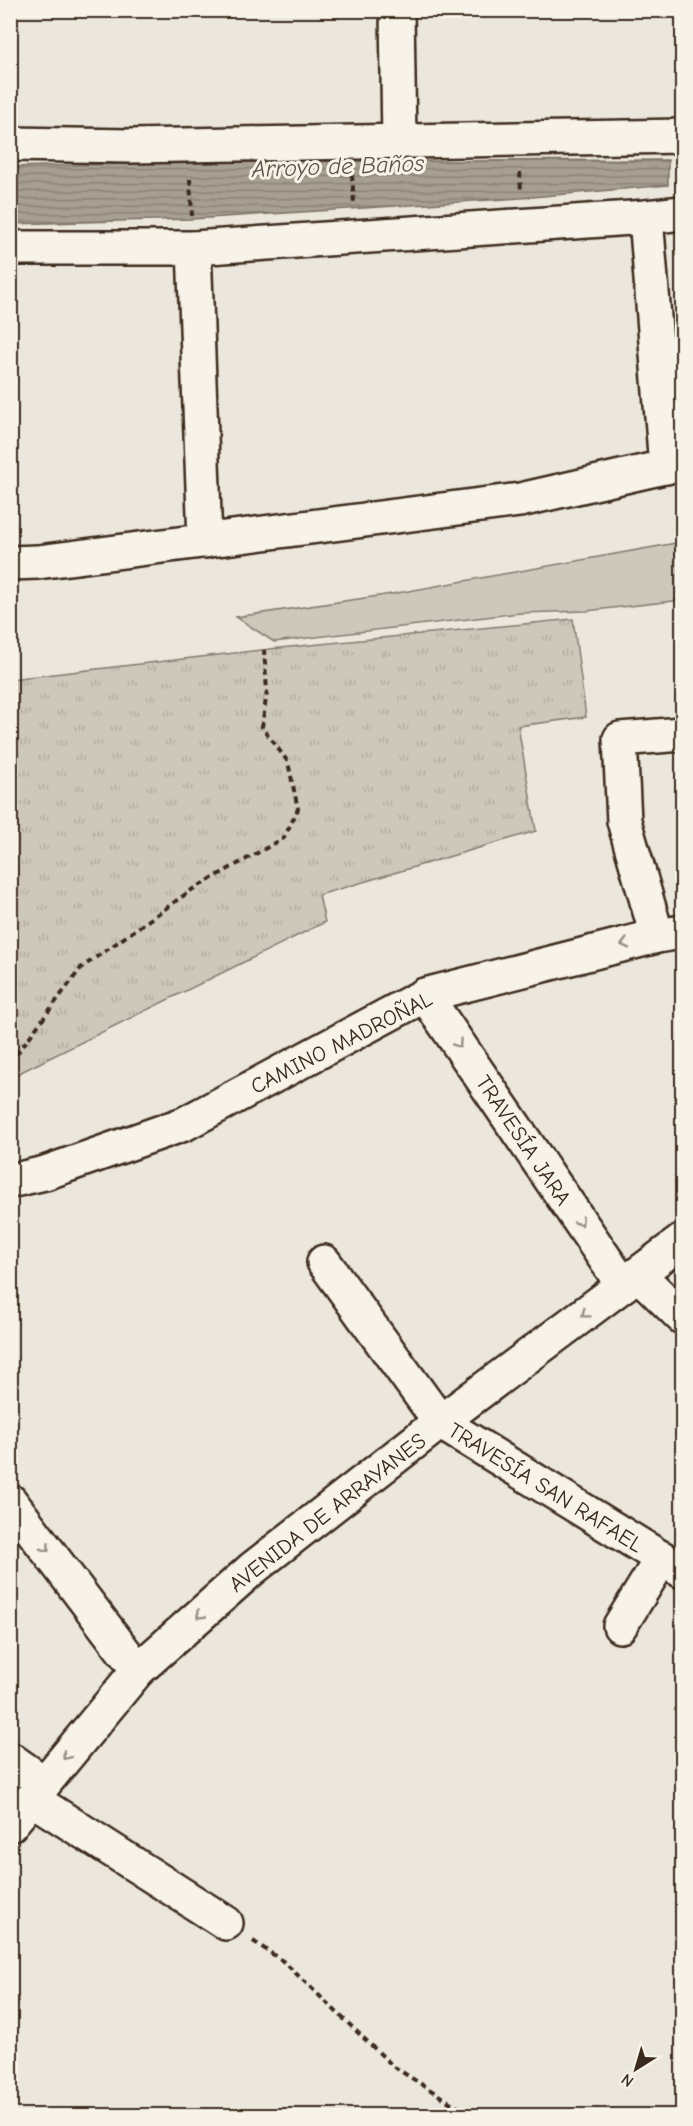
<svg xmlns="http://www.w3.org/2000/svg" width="693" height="2126" font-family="'Comic Neue',sans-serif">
<defs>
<pattern id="grass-tufts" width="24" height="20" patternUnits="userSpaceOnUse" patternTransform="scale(1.5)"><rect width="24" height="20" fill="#cec8bc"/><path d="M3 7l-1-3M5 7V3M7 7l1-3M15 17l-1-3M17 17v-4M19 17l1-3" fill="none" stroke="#b2aca1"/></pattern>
<pattern id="water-rules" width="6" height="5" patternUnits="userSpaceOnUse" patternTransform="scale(1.5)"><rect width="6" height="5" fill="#a89f93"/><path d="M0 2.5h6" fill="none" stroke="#8a8277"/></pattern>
</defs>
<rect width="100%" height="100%" fill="#ece7dc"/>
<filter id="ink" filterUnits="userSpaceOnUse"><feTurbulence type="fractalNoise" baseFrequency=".0167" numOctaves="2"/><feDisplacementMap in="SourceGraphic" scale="12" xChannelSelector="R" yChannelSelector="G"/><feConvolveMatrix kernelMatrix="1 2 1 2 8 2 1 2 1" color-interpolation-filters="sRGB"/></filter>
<g filter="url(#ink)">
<path fill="url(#grass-tufts)" stroke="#84796d" stroke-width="1.5" d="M573 619 586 717 518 726 536 831 319 895 325 922 11 1077V679L270 649Z"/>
<path fill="#cec8bc" stroke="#84796d" stroke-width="1.5" d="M682 542V600L586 611 520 613 274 642 236 617 392 594Z"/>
<path fill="url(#water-rules)" stroke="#7c7064" stroke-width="1.5" d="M668 160V185L521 198 192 219 11 224V167L190 162Z"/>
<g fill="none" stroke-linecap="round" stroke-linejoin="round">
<defs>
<g id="minor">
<path d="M397 10 399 142"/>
<path d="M10 144 131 146 682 136"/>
<path d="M646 217 666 467"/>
<path d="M10 248H194L646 217 682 213"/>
<path d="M194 248 205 541"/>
<path d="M10 563 38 562 520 500 682 463"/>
<path d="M657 936 624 821 620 739 682 734"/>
<path d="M425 995 623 1285"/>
<path d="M10 1181 45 1173 184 1124 425 995 657 936 682 932"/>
<path d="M324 1262 440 1422 682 1571"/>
<path d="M638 1274 682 1317"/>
<path d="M10 1501 138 1670"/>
<path d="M620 1626 662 1558"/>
<path d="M10 1759 44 1783"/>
<path d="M32 1799 226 1923"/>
<path d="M10 1825 138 1670 252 1569 440 1422 682 1241"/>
</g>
</defs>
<use href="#minor" stroke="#3b2a1e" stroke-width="38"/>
<g stroke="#3b2a1e" stroke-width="4" stroke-dasharray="6 4.5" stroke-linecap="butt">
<path d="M520 172 521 192"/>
<path d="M352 175 354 203"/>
<path d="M15 178 16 216"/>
<path d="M190 179 192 216"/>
<path d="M10 1063 81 968 193 889 284 838 298 809 288 762 262 727 267 691 264 650"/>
<path d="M253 1941 284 1962 394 2067 472 2116"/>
</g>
<use href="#minor" stroke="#f7f3e8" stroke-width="33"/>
</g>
<defs><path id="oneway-chevron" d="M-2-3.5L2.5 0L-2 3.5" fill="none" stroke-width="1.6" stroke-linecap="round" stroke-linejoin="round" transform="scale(1.5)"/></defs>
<g stroke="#998e83">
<use href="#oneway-chevron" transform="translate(625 944) rotate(166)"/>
<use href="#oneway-chevron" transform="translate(458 1044) rotate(56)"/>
<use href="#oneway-chevron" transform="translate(580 1222) rotate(56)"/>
<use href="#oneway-chevron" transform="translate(585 1314) rotate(143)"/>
<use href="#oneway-chevron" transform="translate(46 1548) rotate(53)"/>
<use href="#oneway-chevron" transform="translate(200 1615) rotate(138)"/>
<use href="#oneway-chevron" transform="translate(66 1756) rotate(130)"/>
</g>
</g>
<g text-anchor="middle" stroke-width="6" stroke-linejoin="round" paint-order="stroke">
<g font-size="22" fill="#3b2a1e" stroke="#f7f3e8">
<text transform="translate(341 1042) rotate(-27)" y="8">CAMINO MADROÑAL</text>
<text transform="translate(524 1140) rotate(56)" y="8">TRAVESÍA JARA</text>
<text transform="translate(546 1487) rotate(32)" y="8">TRAVESÍA SAN RAFAEL</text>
<text transform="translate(327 1512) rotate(-38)" y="8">AVENIDA DE ARRAYANES</text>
</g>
<g font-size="24" font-style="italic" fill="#615347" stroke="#f7f3e8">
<text transform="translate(338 166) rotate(-2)" y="8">Arroyo de Baños</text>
</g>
</g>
<rect width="693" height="2126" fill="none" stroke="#f7f3e8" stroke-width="36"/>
<rect x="18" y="18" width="657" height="2090" fill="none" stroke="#3b2a1e" stroke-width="2" filter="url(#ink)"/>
<g transform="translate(636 2069) rotate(217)" stroke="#f7f3e8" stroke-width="4.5" paint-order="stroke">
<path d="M0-4.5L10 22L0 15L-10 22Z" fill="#3b2a1e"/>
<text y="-9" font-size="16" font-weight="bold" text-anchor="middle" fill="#3b2a1e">N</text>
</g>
</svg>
